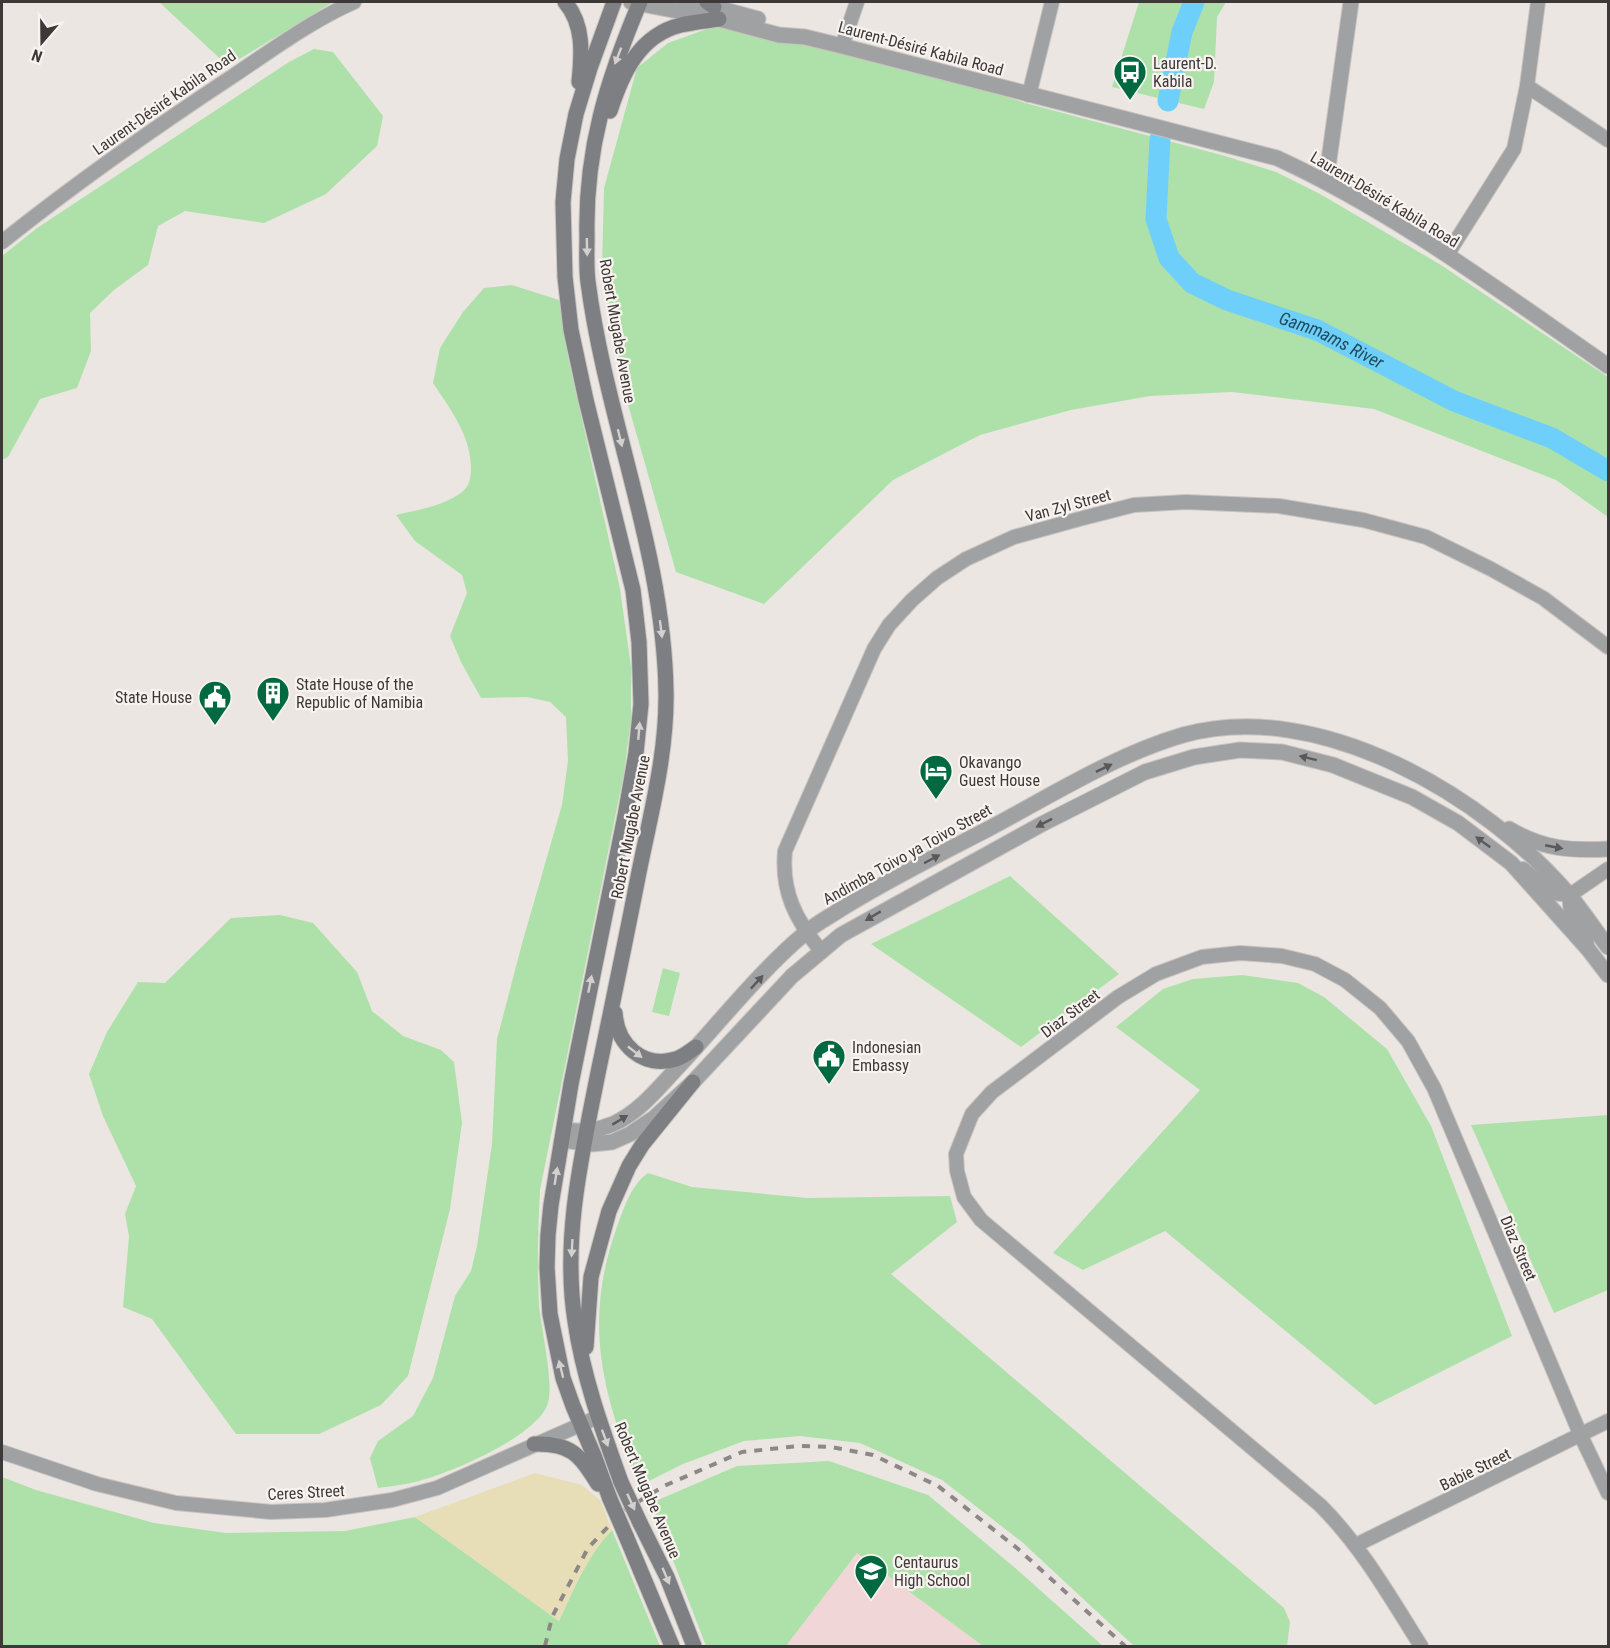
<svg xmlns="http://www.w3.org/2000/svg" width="1610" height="1648" font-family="'Roboto Condensed',sans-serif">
<rect width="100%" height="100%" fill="#ebe6e2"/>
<path fill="#f1d6d7" d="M857 1553 983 1646H786Z"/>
<g fill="#ade1a9">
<path d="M159 2H333L228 66Z"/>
<path d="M1139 2H1226L1217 17 1214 82 1204 109 1112 87Z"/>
<path d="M718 25 842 46 1029 104 1225 156 1276 172 1320 194 1441 265 1608 377V517L1556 480 1374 409 1232 392 1150 396 1071 410 980 435 893 480 764 604 676 572 623 387 602 271 604 188 637 68 668 43Z"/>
<path d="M314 49 333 52 383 116 377 146 326 194 264 223 185 211 158 226 148 265 114 290 90 313 91 351 77 388 40 399 8 457 2 460V256L37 228 289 62Z"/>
<path d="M512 285 559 300 569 362 620 589 631 667V719L624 773 540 1190C538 1228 537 1266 539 1304 541 1329 554 1381 548 1403 538 1436 451 1473 419 1481 405 1485 391 1486 378 1488L370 1458 378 1441 413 1416 433 1378 455 1296 471 1271 477 1246 492 1144 497 1039 523 940 562 805 568 761 566 717 550 702 527 697 481 698 461 662 450 636 467 593 462 575 415 541 396 515C417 510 444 506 462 492 470 486 471 476 471 467 470 434 450 409 433 383L440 348 463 312 484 288Z"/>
<path d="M1010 876 1119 974 1021 1047 871 944Z"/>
<path d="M280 915 313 923 357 972 372 1011 403 1036 441 1050 454 1062 462 1123 450 1209 408 1376 381 1405 319 1434H236L152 1319 123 1307 129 1236 125 1214 136 1186 103 1116 89 1074 107 1032 138 982 165 983 231 918Z"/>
<path d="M663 968 680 973 669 1016 652 1012Z"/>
<path d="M1242 975 1298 983 1324 997 1387 1049 1431 1126 1512 1336 1375 1405 1165 1231 1083 1270 1053 1253 1200 1090 1116 1027 1163 989 1193 979Z"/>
<path d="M1608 1115V1290L1554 1313 1471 1125Z"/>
<path d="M648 1173 692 1187 808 1198 950 1196 957 1222 891 1274 1284 1608 1290 1622 1287 1646H1134L1022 1542 942 1480 860 1443 800 1436 744 1441 683 1464 639 1486C602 1392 582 1322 618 1224 625 1205 632 1184 648 1173Z"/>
<path d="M829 1461 928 1495 1014 1567 1103 1646H983L857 1553 786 1646H706L651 1503 737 1466Z"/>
<path d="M2 1477 36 1490 154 1523 226 1533 345 1531 415 1517 559 1621C574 1589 587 1556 612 1530L660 1646H2Z"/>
</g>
<path fill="#e7deb8" d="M535 1473 582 1485 600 1500 612 1530C587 1556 574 1589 559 1621L415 1517Z"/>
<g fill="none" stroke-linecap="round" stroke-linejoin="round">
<g stroke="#6ecffa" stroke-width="21">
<path d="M1168 101 1182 32 1194 2"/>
<path id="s1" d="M1160 139 1156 219 1169 258 1192 283 1227 300 1317 330 1454 401 1552 438 1608 471"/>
</g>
<defs>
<g id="minor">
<path d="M842 46 857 2"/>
<path d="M1527 86 1608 140"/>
<path d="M1029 95 1052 2"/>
<path d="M2 242C76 183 154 128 233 76 272 50 311 21 354 2"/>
<path d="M1447 255 1514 149 1527 86 1538 2"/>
<path d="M1523 869 1552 893 1570 895"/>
<path d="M1570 895C1568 920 1580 922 1587 943"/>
<path d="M1570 895 1608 869"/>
<path d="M821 951C796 920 781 892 785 851L874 649 889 625 912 600 937 578 966 559 1014 537 1083 518 1134 505 1186 502 1279 506 1363 520 1426 537 1491 569 1543 598 1608 647"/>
<path d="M2 1452 97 1484 176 1503 271 1512 325 1510 392 1500 437 1488 598 1417"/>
<path d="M1356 1545 1608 1421"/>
<path d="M1421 1646C1390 1597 1362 1547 1320 1505L981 1220 964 1197 957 1171 956 1154 972 1114 992 1092 1118 997 1156 974 1202 957 1240 953 1282 956 1315 964 1345 980 1380 1008 1408 1041 1434 1088 1581 1436 1608 1493"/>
</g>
<g id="tertiary">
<path d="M631 2 719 19 779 35 805 37 842 46 1277 158C1396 213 1501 292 1608 366"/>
<path d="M685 2 714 7 758 19"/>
<path d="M1326 181 1351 2"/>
<path d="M1509 829C1543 849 1570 851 1608 849"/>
<path d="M564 1130C582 1132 596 1131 613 1124 640 1112 659 1087 679 1066 719 1023 760 971 804 934 815 924 829 917 841 909 889 879 940 854 990 828 1052 795 1115 755 1183 735 1318 697 1486 796 1571 897 1584 913 1596 931 1608 947"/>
<path d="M562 1140 592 1144 612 1142 630 1134 654 1118 693 1082 792 976 841 935 1042 824 1145 772 1194 757 1240 750 1282 752 1333 765 1412 797 1458 823 1511 863 1588 949 1608 975"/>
</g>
<g id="secondary">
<path d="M565 2C584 24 582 54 579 82"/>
<path d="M707 2 714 7"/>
<path d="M610 111C622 74 639 35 681 25 693 22 706 21 719 19"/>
<path d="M615 1013C617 1045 643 1069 676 1059 683 1057 690 1051 696 1047"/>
<path d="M586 1347 591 1277 609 1211 629 1166 642 1145 693 1082"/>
<path d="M534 1444C571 1443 579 1454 598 1484"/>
<path d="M621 1482C602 1429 583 1377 575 1321 562 1238 582 1154 598 1073 612 1006 626 939 639 872 651 813 667 753 666 692 664 552 606 420 588 282 586 267 587 251 587 236 585 150 607 80 640 2"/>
<path d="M610 1499 595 1458 573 1406 563 1378 550 1314 547 1267 548 1235 551 1205 571 1084 625 816 636 753 641 704 639 642 633 590 586 400 571 330 565 277 563 202 567 159 576 114 590 68 614 2"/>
<path d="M640 1523 667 1577 694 1646"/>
<path d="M626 1536 672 1646"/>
</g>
</defs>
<use href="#minor" stroke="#c8c3c0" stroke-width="16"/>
<use href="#tertiary" stroke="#c8c3c0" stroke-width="17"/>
<use href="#secondary" stroke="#c8c3c0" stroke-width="17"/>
<use href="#minor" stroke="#9fa1a3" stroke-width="14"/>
<use href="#tertiary" stroke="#9fa1a3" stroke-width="15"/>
<use href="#secondary" stroke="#7d7f82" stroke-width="15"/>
<path stroke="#8c8885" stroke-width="4" stroke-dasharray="8 8" stroke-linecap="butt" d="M545 1646 552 1617 588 1548 623 1511 664 1486 742 1452 799 1446 831 1447 873 1455 938 1486 1017 1548 1125 1646"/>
<defs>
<g id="secondary-bridge">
<path d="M621 1482 640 1523"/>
<path d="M610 1499 626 1536"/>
</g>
</defs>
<use href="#secondary-bridge" stroke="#c8c3c0" stroke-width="17" stroke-linecap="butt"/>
<use href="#secondary-bridge" stroke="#7d7f82" stroke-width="15"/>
</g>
<defs><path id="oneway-solid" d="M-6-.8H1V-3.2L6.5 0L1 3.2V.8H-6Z" transform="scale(1.5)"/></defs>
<g fill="#d4d0ce">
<use href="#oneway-solid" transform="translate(618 56) rotate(111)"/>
<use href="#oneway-solid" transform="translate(587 247) rotate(89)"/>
<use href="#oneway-solid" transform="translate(620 438) rotate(76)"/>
<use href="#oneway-solid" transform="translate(661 629) rotate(83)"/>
<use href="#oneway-solid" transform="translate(639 731) rotate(-85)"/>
<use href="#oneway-solid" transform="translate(590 984) rotate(-79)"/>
<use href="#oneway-solid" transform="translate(635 1052) rotate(38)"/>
<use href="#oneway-solid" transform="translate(556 1176) rotate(-81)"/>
<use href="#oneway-solid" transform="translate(572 1248) rotate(93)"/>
<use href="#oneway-solid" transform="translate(561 1369) rotate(-104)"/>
<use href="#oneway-solid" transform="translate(605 1438) rotate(70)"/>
<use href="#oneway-solid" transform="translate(631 1502) rotate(65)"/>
<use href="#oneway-solid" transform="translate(666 1576) rotate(67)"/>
</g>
<g fill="#5a5858">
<use href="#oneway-solid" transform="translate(1308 758) rotate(-166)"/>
<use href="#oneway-solid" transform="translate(1104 768) rotate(-26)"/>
<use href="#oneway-solid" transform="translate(1044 823) rotate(153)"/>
<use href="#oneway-solid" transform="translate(1483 842) rotate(-144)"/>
<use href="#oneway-solid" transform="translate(1554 847) rotate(11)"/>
<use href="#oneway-solid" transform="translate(932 859) rotate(-28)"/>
<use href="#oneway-solid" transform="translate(873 916) rotate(149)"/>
<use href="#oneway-solid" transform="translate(757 982) rotate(-47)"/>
<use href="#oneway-solid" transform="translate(620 1120) rotate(-31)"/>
</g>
<defs>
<symbol id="bus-pin" viewBox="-11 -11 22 30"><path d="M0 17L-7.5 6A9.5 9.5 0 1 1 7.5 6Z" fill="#006940" stroke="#f9f3ef"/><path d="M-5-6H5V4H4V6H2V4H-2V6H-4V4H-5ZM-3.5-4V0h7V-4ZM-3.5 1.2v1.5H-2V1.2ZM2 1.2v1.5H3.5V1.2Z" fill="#fff"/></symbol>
<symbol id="building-pin" viewBox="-11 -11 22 30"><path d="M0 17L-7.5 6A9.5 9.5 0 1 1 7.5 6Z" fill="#006940" stroke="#f9f3ef"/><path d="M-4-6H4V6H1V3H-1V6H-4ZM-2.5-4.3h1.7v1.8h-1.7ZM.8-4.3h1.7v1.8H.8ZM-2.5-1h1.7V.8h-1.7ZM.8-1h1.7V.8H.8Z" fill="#fff"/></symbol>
<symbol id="civic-pin" viewBox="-11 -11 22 30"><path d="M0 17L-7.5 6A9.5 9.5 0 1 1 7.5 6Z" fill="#006940" stroke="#f9f3ef"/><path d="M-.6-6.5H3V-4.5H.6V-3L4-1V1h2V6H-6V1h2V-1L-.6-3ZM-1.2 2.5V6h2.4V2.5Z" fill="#fff"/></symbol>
<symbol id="hotel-pin" viewBox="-11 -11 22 30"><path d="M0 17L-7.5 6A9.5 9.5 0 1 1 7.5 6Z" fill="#006940" stroke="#f9f3ef"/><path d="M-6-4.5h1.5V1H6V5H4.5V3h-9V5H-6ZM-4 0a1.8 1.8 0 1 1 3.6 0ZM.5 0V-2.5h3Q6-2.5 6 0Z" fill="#fff"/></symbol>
<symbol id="school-pin" viewBox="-11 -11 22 30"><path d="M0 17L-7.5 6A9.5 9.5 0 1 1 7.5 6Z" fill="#006940" stroke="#f9f3ef"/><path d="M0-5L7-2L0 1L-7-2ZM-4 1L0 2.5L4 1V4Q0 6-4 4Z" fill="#fff"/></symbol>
</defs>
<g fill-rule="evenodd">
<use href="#bus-pin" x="1111" y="53" width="38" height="52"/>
<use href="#building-pin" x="254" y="674" width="38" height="52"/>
<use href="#civic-pin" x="196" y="678" width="38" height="52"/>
<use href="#hotel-pin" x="917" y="752" width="38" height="52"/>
<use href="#civic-pin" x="810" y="1037" width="38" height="52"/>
<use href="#school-pin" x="852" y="1552" width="38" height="52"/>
</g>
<g text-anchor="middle" stroke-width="4.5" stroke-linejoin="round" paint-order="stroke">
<g font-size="16" fill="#3c3938" stroke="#f9f3ef">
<text transform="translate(921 48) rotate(15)" y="6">Laurent-Désiré Kabila Road</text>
<text transform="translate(164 102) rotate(-35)" y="6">Laurent-Désiré Kabila Road</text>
<text transform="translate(1385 199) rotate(31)" y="6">Laurent-Désiré Kabila Road</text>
<text transform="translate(618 331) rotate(80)" y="6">Robert Mugabe Avenue</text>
<text transform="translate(1068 505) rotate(-15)" y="6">Van Zyl Street</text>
<text transform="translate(630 827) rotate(-79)" y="6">Robert Mugabe Avenue</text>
<text transform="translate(907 854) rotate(-29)" y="6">Andimba Toivo ya Toivo Street</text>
<text transform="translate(1070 1013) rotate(-37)" y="6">Diaz Street</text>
<text transform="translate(1519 1248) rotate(67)" y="6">Diaz Street</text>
<text transform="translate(1475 1469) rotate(-26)" y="6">Babie Street</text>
<text transform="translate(648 1490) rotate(67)" y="6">Robert Mugabe Avenue</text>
<text transform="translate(306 1492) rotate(-3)" y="6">Ceres Street</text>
</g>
<g font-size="16" fill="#3c3938" stroke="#f9f3ef" text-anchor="start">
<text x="1153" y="69">Laurent-D.<tspan x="1153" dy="18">Kabila</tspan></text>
<text x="296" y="690">State House of the<tspan x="296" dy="18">Republic of Namibia</tspan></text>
<text x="192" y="703" text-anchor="end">State House</text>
<text x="959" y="768">Okavango<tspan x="959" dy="18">Guest House</tspan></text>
<text x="852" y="1053">Indonesian<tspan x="852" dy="18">Embassy</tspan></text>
<text x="894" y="1568">Centaurus<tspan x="894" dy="18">High School</tspan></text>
</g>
<g font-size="18" font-style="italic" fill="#214b5d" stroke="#f9f3ef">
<text dy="6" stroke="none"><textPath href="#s1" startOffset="306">Gammams River</textPath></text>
</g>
</g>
<rect width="1610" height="1648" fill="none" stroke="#3c3938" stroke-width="6"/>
<g transform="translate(42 42) rotate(200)" stroke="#f9f3ef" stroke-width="4.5" paint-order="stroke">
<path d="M0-4.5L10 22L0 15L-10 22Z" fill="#3c3938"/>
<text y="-9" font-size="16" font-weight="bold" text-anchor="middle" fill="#3c3938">N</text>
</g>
</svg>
